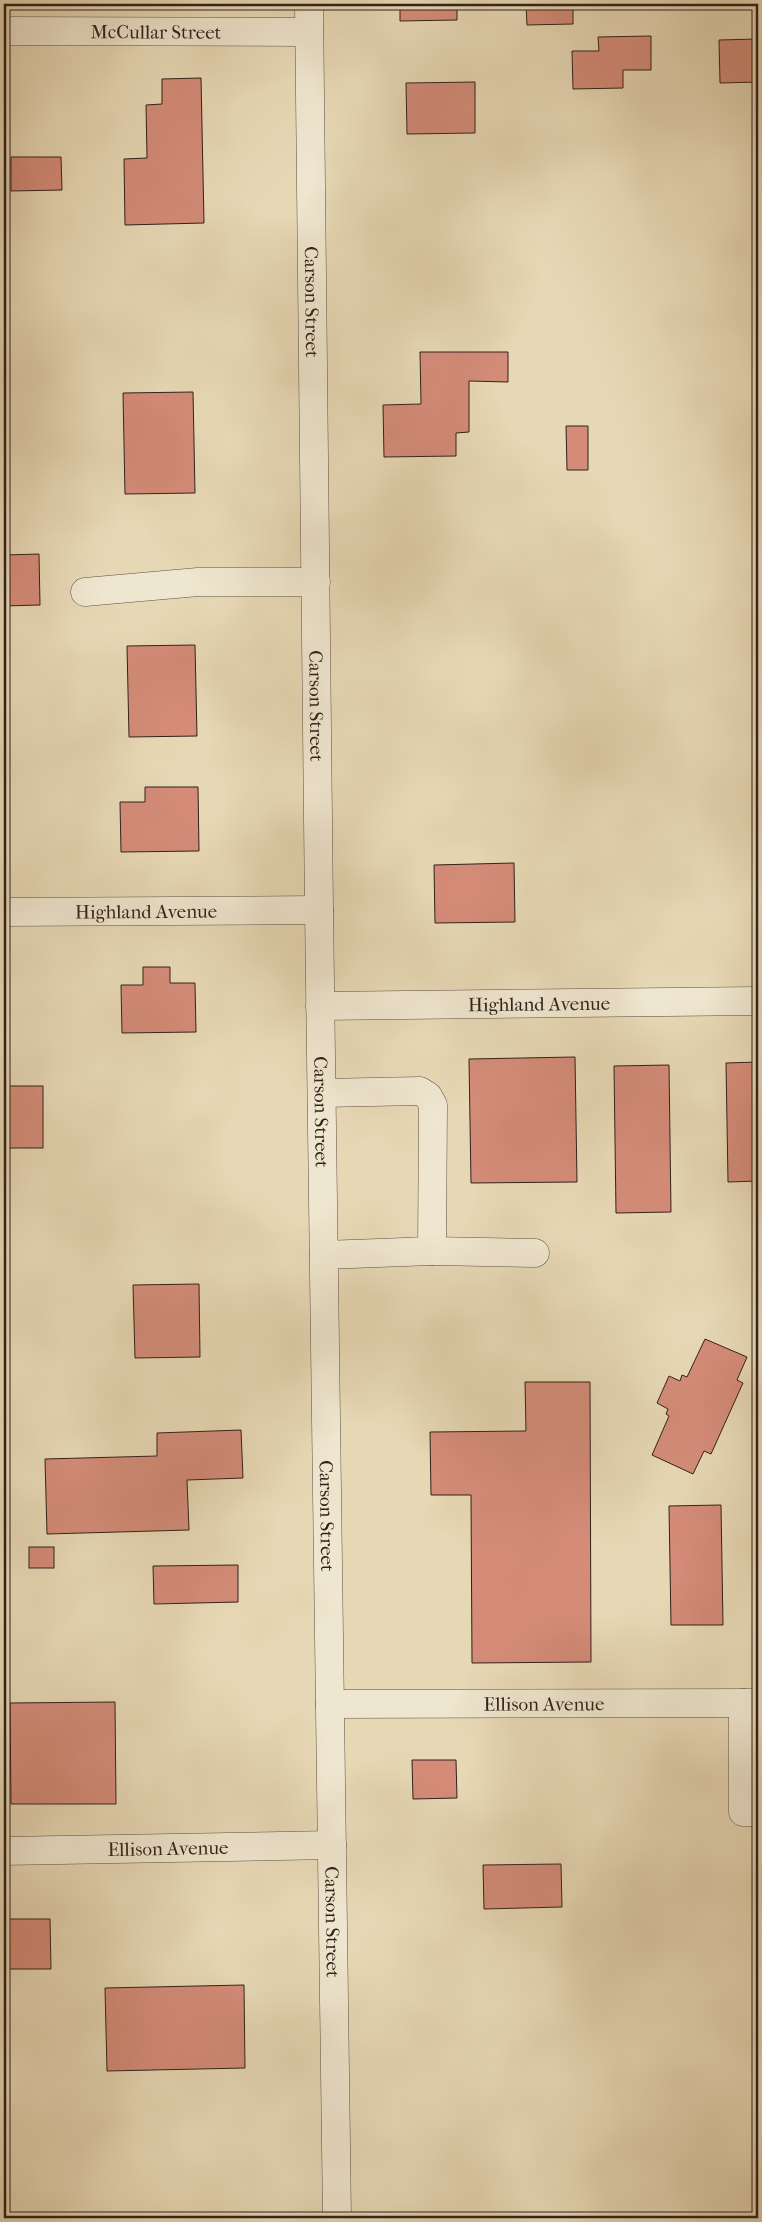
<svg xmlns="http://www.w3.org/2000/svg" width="762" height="2222" font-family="'IM FELL French Canon',serif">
<rect width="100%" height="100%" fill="#e7d8b5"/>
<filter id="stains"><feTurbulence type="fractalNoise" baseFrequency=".004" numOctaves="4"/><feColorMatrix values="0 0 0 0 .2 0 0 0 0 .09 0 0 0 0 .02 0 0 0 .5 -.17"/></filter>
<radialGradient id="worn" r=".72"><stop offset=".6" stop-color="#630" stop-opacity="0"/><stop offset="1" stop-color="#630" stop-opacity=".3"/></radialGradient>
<g fill="#d48c79" stroke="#31211a">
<path d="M400 4H457V20L400 21Z"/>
<path d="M526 4H573V24L527 25Z"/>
<path d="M651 36V70H623V88L573 89 572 51H599L598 37Z"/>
<path d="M758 39V82L720 83 719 40Z"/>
<path d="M201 78 204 223 125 225 124 159 147 158 146 105 162 104V79Z"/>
<path d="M475 82V133L407 134 406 83Z"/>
<path d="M11 157H61L62 190 11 191Z"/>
<path d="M420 352H508V382L469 381V432L456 433V456L384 457 383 405 421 404Z"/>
<path d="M193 392 195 493 125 494 123 393Z"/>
<path d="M566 426H588V470H567Z"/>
<path d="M39 554 40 605 4 606V555Z"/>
<path d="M195 645 197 736 129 737 127 646Z"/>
<path d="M145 787H198L199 851 121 852 120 802H145Z"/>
<path d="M514 863 515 922 435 923 434 865Z"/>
<path d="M143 967H170V983H195L196 1032 122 1033 121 985H143Z"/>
<path d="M575 1057 577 1182 471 1183 469 1059Z"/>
<path d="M758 1062V1181L728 1182 726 1063Z"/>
<path d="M669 1065 671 1212 616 1213 614 1066Z"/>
<rect x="4" y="1086" width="39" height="62"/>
<path d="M199 1284 200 1357 135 1358 133 1285Z"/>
<path d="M705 1339 747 1357 737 1380 743 1383 711 1454 704 1451 693 1474 652 1455 669 1416 666 1414 668 1409 657 1403 669 1376 680 1381 682 1375 687 1377Z"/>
<path d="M525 1382H590L591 1662 472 1663 471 1495H431L430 1432 526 1431Z"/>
<path d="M241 1430 243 1478 187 1480 189 1530 47 1534 45 1459 157 1456V1433Z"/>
<path d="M721 1505 723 1625H671L669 1506Z"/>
<rect x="29" y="1547" width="25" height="21"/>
<path d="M238 1565V1602L154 1604 153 1566Z"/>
<path d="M115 1702 116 1804H11L10 1703Z"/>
<path d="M412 1760H456L457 1798 413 1799Z"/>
<path d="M561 1864 562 1907 484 1909 483 1865Z"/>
<path d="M4 1919H50L51 1969H4Z"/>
<path d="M244 1985 245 2068 107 2071 105 1988Z"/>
</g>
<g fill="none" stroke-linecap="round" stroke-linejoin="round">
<defs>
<g id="minor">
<path id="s1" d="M309 4 319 910 337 2218"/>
<path id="s2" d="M4 31 309 32"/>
<path d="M85 592 198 582H316"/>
<path id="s3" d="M4 912 319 910"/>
<path id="s4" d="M320 1006 758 1001"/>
<path d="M322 1093 420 1091 428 1096 433 1105 432 1251 324 1255"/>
<path d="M432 1251 535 1253"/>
<path d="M743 1703V1812H758"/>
<path id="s5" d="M330 1704 758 1703"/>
<path id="s6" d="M4 1851 332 1845"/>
</g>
</defs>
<use href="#minor" stroke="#5e4f41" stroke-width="29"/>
<use href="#minor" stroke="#efe6cf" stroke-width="28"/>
</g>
<g text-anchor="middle" stroke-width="4.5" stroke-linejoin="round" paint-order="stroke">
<g font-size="19" fill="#31211a" stroke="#efe6cf">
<text dy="7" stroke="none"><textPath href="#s2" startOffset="152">McCullar Street</textPath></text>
<text dy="7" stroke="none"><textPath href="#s1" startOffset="298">Carson Street</textPath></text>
<text dy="7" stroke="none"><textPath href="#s1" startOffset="702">Carson Street</textPath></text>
<text dy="7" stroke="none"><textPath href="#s3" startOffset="142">Highland Avenue</textPath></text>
<text dy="7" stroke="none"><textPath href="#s4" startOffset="219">Highland Avenue</textPath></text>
<text dy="7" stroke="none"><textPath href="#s1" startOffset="1108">Carson Street</textPath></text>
<text dy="7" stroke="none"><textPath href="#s1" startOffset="1512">Carson Street</textPath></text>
<text dy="7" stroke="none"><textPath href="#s5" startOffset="214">Ellison Avenue</textPath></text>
<text dy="7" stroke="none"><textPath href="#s6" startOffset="164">Ellison Avenue</textPath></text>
<text dy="7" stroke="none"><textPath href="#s1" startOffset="1918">Carson Street</textPath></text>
</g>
</g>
<rect width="762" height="2222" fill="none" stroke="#e7d8b5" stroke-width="20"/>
<rect x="5" y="5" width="752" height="2212" fill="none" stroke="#31211a" stroke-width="2.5"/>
<rect x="10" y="10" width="742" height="2202" fill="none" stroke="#31211a"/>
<rect width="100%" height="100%" filter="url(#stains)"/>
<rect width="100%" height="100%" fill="url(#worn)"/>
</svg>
